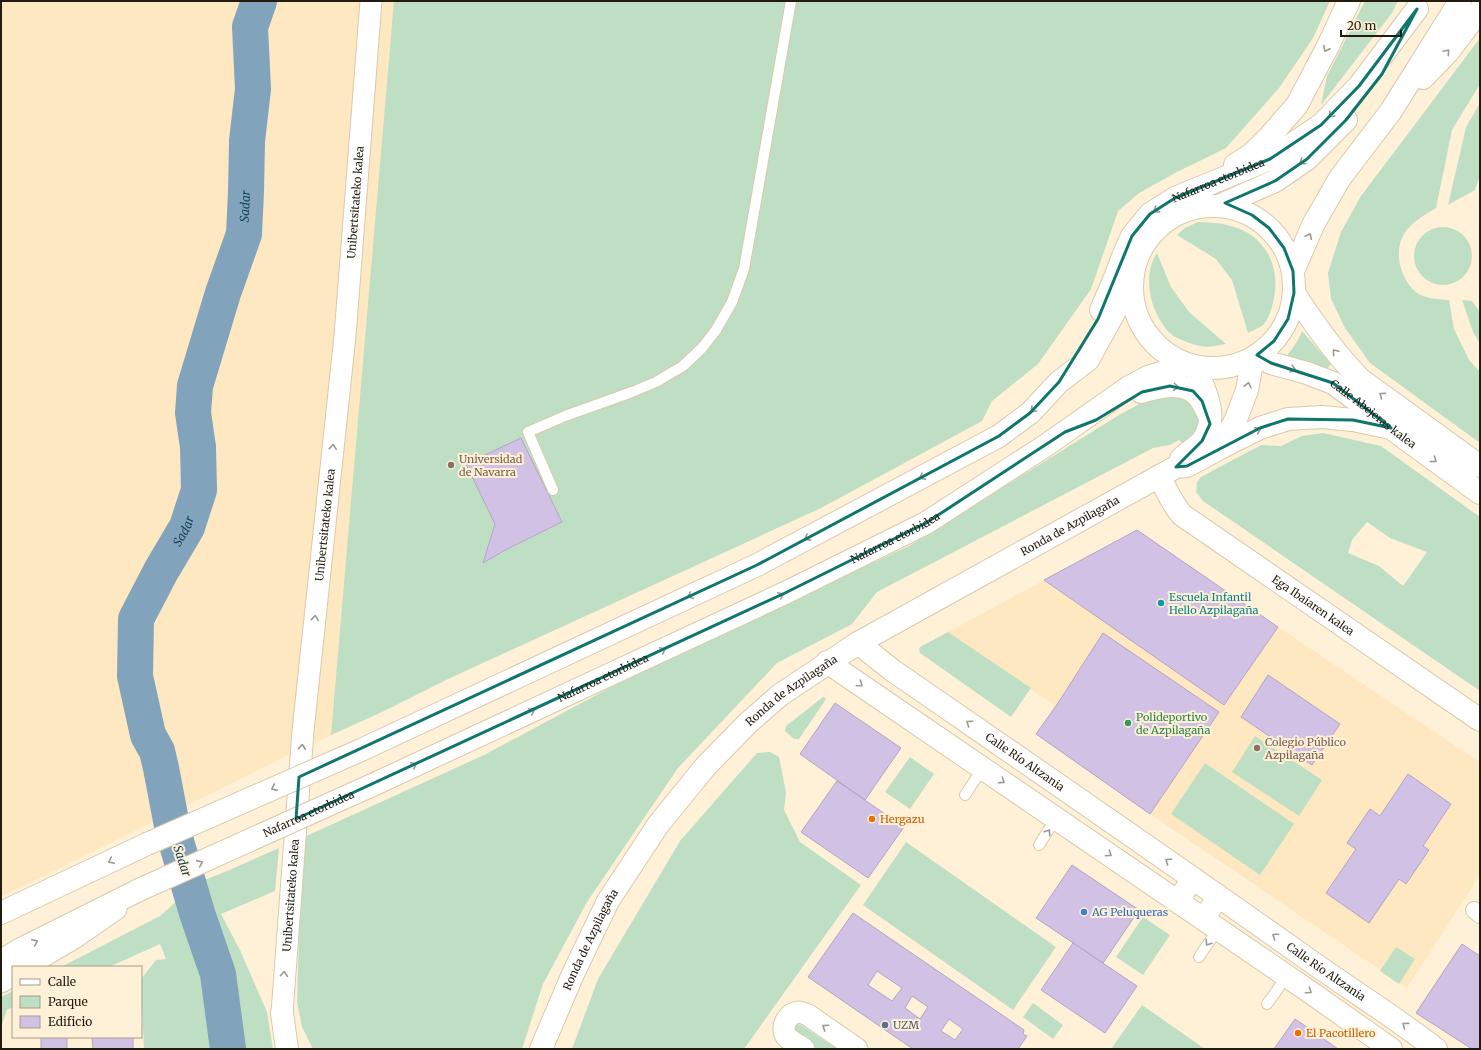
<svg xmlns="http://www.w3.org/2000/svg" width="1481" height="1050" font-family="Merriweather,serif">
<rect width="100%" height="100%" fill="#fff1d7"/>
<g fill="#fee8c1">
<path d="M1 1H1330L1313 38 1279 88 1226 148 1175 173 1139 193 1118 211 1091 289 1038 364 992 401 982 421 821 508 448 679 384 711 283 758 1 897Z"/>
<path d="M1137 530 1278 627 1480 762V875L1407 988 1150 814 1036 734 1055 706 948 632Z"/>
</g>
<g fill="#bfdfc4" fill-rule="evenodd">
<path d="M394 1H1330L1313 38 1279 88 1226 148 1175 173 1139 193 1118 211 1091 289 1038 364 992 401 982 421 821 508 448 679 384 711 331 735Z"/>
<path d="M1365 1H1398L1392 13 1321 105 1327 76Z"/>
<path d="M1480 38V84L1452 130 1436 208C1423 216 1408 224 1402 238 1394 256 1402 281 1416 292 1424 299 1439 299 1449 300L1454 329 1469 360 1480 372V443L1370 363 1345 328 1331 299 1328 273 1341 232 1361 196Z"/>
<path d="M1480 103V175L1475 190 1448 205 1466 127Z"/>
<path d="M1198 222C1216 222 1239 225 1254 237 1276 256 1279 281 1272 307 1270 312 1268 320 1264 324 1260 328 1253 330 1248 333L1232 280 1216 259 1177 235 1185 228Z"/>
<circle cx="1443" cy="256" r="29"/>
<path d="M1157 253 1171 287 1189 312 1226 344C1206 348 1201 348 1182 340 1178 338 1174 337 1171 334 1151 315 1141 277 1157 253Z"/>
<path d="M1462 300 1472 301 1480 312V344L1473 332Z"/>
<path d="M1302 331 1331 364 1326 370 1285 359C1291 349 1298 343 1302 331Z"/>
<path d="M1178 393 1194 403C1200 423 1204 433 1185 446L1179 440 1170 445 1153 448 877 592 852 624 777 663 678 768 587 902 543 984 522 1049H313L302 1027 297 1002 302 838 484 755 660 661 909 546 1119 415 1143 402Z"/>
<path d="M1323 433 1381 446 1480 517V691L1203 501 1196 492 1197 482 1201 477 1261 445 1281 446 1302 436ZM1367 522 1390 538 1427 552 1403 586 1379 566 1348 553 1352 540Z"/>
<path d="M948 632 1031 688 1011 717 920 653 919 649 920 647Z"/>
<path d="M823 697 826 699 799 739H794L785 731 786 726Z"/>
<path d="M1255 736 1322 780 1299 816 1232 772Z"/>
<path d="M770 752 779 757 786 792 784 810 800 842 861 885 744 1049H572L598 979 680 841 757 753Z"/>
<path d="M910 757 934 774 910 809 885 792Z"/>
<path d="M1205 763 1294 824 1260 875 1171 814Z"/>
<path d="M906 842 1056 947 1013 1010 863 905Z"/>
<path d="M279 848 275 891 221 914 240 950 267 1012 273 1049H144L141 979 156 960 166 959 160 944 109 967H61L160 916 197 883 227 871Z"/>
<path d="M1143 917 1170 935 1143 975 1116 957Z"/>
<path d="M1396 947 1415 959 1399 984 1380 971Z"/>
<path d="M13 991V1007L7 1010 1 1027V997Z"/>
<path d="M1033 1003 1063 1025 1053 1039 1023 1017Z"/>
<path d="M1142 1005 1205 1049H1111Z"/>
<path d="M797 1024 801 1025 837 1049H816L795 1035 792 1026Z"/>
</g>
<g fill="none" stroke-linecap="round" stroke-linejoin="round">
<path stroke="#81a4bc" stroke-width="36" id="s1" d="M228 1049 218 974 197 913 173 831 161 768 157 751 148 735 135 676 136 619 161 571 187 527 199 490 198 447 193 413 195 386 223 293 244 234 246 192 247 141 253 89 250 27 259 1"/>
</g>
<g fill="#d1c2e5" stroke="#b2a5c4" fill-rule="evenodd">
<path d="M521 438 562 522 507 549 483 563 495 524 466 464Z"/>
<path d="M1137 530 1278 627 1224 705 1044 580Z"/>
<path d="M1103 633 1219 712 1150 814 1036 734 1056 706Z"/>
<path d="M1268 675 1340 724 1312 765 1241 717Z"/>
<path d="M835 703 901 748 865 800 800 754Z"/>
<path d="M1408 774 1451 804 1423 846 1429 850 1406 884 1399 879 1369 923 1326 893 1356 849 1347 843 1370 809 1380 816Z"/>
<path d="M837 781 904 827 868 878 801 832Z"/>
<path d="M1072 865 1139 910 1103 963 1036 918Z"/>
<path d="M853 913 1024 1030 1023 1034 1027 1036 1018 1049H913L808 977ZM877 971 902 988 892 1001 868 985ZM912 996 928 1007 920 1019 905 1008ZM949 1019 963 1029 955 1040 941 1031Z"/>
<path d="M1073 943 1137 986 1105 1033 1041 990Z"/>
<path d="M1462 944 1480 956V1049H1472L1416 1013Z"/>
<path d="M1295 1019 1324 1039 1338 1049H1274Z"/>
<rect x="41" y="1037" width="26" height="12"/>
<path d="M92 1037H133V1049H93Z"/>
</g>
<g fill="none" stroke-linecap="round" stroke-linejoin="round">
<defs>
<g id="service">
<path d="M553 490 528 432 565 416 632 392 656 382 683 366 702 348 716 330 732 302 744 269 791 1"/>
<path d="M965 795 983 768"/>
<path d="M1039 845 1056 818"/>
<path d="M1199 957 1218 929"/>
<path d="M1267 1004 1287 976"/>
</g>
<path id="pedestrian" d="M1474 910 1480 915"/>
<g id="minor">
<path d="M1181 904C1183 893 1185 886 1195 879"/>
<path d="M1199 916C1211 912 1213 906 1216 894"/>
<path d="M25 967 74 938 116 909"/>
<path d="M1 982 13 975"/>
<path id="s2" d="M282 1013 303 731 345 336 371 1"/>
<path d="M804 1049C799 1045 790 1041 786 1036 780 1026 788 1013 799 1012 802 1012 805 1014 808 1015L857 1049"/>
</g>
<g id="tertiary">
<path d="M1294 293C1314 324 1335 354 1361 380L1480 466"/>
<path id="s3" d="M1257 355 1271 363 1307 373 1333 383 1367 408 1391 428 1480 493"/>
<path d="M1222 447 1236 419 1247 390 1253 358"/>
<path d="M1181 459C1187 452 1197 448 1202 441 1220 418 1205 390 1195 367"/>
<path id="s4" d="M1160 476C1166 491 1172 503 1182 515L1480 720"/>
<path id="s5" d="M858 643 892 670C1028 764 1165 858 1299 953 1345 986 1392 1015 1436 1049"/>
<path d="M827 662 1310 992 1391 1049"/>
<path d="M282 1013 287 1049"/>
<path id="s6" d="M541 1049 573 974 608 901 658 825 705 767 748 723 780 695 858 643 1176 467 1187 466 1222 447 1260 428 1288 419 1322 417 1353 420 1391 428"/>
</g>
<g id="secondary">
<path d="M1423 78 1448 52 1480 10"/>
<path d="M1235 165 1252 154 1270 136 1297 105 1328 46 1349 1"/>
<path d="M1221 205 1275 181 1307 159 1346 120"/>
<circle cx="1213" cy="287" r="81"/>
<path d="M1293 271 1314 223 1340 178 1391 111 1460 1"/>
<path id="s7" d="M1101 310 1114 280 1124 254 1132 236 1150 214 1175 198 1270 159 1321 125 1359 86 1417 9"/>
<path d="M1141 392C1159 387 1183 380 1198 396 1203 402 1206 410 1210 417"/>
<path d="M361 750 757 565 999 436 1030 413 1059 382 1088 360 1131 282"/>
<path id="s8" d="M379 782 785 593 926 523 1045 446 1129 387 1148 377 1187 365"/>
<path d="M1 913 147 844"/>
<path d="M1 961 21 949 139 890"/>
</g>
</defs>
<use href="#service" stroke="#dac9aa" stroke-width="12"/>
<use href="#pedestrian" stroke="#dac9aa" stroke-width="18"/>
<use href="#minor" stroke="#dac9aa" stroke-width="23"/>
<use href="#tertiary" stroke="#dac9aa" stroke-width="24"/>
<use href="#secondary" stroke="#dac9aa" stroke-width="24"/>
<use href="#service" stroke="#fff" stroke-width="10"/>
<use href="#pedestrian" stroke="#fff" stroke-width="16"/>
<use href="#minor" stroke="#fff" stroke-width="21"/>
<use href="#tertiary" stroke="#fff" stroke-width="22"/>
<use href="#secondary" stroke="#fff" stroke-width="22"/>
<defs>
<g id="secondary-bridge">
<path d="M147 844 361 750"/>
<path id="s9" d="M139 890 379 782"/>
</g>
</defs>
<use href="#secondary-bridge" stroke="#dac9aa" stroke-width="24" stroke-linecap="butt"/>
<use href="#secondary-bridge" stroke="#fff" stroke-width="22"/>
</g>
<defs><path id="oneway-chevron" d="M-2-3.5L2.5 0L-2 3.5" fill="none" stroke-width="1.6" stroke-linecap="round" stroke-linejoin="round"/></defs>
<g stroke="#9c9993">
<use href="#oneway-chevron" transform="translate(1326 49) rotate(117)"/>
<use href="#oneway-chevron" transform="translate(1447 52) rotate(-49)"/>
<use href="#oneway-chevron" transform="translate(1331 115) rotate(134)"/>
<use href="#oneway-chevron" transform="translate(1302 162) rotate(145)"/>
<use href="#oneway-chevron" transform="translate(1156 210) rotate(147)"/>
<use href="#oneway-chevron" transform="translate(1309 236) rotate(-66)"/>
<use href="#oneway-chevron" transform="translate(1335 352) rotate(-130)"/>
<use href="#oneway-chevron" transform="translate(1293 369) rotate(16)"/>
<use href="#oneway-chevron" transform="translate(1248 385) rotate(-77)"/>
<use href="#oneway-chevron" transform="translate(1176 387) rotate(7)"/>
<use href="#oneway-chevron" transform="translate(1382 395) rotate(-144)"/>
<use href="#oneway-chevron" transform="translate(1033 410) rotate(135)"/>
<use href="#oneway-chevron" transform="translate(1258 430) rotate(-24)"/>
<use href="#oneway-chevron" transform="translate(333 447) rotate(-84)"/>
<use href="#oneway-chevron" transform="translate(1434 460) rotate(36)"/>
<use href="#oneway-chevron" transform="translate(922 477) rotate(152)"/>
<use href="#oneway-chevron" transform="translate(807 538) rotate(152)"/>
<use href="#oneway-chevron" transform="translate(781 595) rotate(-25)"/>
<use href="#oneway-chevron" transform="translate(690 596) rotate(155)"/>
<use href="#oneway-chevron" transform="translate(315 618) rotate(-84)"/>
<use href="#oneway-chevron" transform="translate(663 650) rotate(-25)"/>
<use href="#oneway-chevron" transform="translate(860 684) rotate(35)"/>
<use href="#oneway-chevron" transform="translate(532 711) rotate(-25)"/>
<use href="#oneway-chevron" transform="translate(969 723) rotate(-145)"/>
<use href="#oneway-chevron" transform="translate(302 747) rotate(-85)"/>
<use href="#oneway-chevron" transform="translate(414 765) rotate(-25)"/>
<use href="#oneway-chevron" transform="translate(1002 781) rotate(34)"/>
<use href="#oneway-chevron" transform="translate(274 788) rotate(156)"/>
<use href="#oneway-chevron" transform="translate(1048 832) rotate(-56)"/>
<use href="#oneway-chevron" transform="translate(1109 854) rotate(34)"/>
<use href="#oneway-chevron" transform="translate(111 861) rotate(155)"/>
<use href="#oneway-chevron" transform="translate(1168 861) rotate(-145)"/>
<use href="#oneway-chevron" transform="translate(200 863) rotate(-24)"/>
<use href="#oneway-chevron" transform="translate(1275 936) rotate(-145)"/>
<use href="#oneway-chevron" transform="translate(35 942) rotate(-26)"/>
<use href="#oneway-chevron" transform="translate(1208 943) rotate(124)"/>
<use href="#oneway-chevron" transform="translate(284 974) rotate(-86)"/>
<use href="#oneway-chevron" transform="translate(1309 991) rotate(35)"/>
<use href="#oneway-chevron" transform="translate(1405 1025) rotate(-143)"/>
<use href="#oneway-chevron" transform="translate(825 1027) rotate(-146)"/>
</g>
<path fill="none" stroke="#0f766e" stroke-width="3" stroke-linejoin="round" d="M1417 9 1382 74 1346 120 1307 159 1275 181 1225 203 1252 215 1269 228 1284 248 1293 271 1294 293 1288 319 1274 341 1257 355 1271 363 1333 383 1391 428 1353 420 1288 419 1260 428 1187 466 1176 467 1202 441 1210 424 1202 401 1193 391 1170 386 1142 392 1096 420 1065 432 926 523 785 593 296 819 299 777 757 565 999 436 1030 413 1059 382 1098 319 1132 236 1150 214 1175 198 1270 159 1321 125 1359 86Z"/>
<g fill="#8d6e63" stroke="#fff1d7" stroke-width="1.5">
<circle cx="451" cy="465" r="4"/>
<circle cx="1257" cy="748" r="4"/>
</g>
<circle fill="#0f9aa8" stroke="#fff1d7" stroke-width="1.5" cx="1161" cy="603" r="4"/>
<circle fill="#2e9e5b" stroke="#fff1d7" stroke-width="1.5" cx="1128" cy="723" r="4"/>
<g fill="#e8710a" stroke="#fff1d7" stroke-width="1.5">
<circle cx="872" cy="819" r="4"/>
<circle cx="1298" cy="1033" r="4"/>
</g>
<circle fill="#3f7fe0" stroke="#fff1d7" stroke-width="1.5" cx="1084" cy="912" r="4"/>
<circle fill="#5c6f8a" stroke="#fff1d7" stroke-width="1.5" cx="885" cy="1025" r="4"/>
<g text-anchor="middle" stroke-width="4" stroke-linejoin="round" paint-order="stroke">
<g font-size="11" fill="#221c10" stroke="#fff1d7">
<text dy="4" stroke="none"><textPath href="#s7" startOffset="185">Nafarroa etorbidea</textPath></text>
<text dy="4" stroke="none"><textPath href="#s2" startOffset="814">Unibertsitateko kalea</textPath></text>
<text dy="4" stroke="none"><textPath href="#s3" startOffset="132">Calle Abejeras kalea</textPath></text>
<text dy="4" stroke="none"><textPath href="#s2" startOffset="490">Unibertsitateko kalea</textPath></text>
<text dy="4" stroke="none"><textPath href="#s6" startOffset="768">Ronda de Azpilagaña</textPath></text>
<text dy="4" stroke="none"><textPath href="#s8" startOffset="571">Nafarroa etorbidea</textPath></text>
<text dy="4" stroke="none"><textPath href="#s4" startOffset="204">Ega Ibaiaren kalea</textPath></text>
<text dy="4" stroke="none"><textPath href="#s8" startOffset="247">Nafarroa etorbidea</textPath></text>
<text dy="4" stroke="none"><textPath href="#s6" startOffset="444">Ronda de Azpilagaña</textPath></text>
<text dy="4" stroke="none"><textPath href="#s5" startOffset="205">Calle Río Altzania</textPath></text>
<text dy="4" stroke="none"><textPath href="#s9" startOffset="186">Nafarroa etorbidea</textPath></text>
<text dy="4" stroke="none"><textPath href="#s2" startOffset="118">Unibertsitateko kalea</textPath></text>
<text dy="4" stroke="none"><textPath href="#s6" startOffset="120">Ronda de Azpilagaña</textPath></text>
<text dy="4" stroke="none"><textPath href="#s5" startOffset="572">Calle Río Altzania</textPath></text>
</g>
<g font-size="11" fill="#785e54" stroke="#fff1d7" text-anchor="start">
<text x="459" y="463">Universidad<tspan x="459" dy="13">de Navarra</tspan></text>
<text x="1265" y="746">Colegio Público<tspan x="1265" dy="13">Azpilagaña</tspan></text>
</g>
<g font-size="11" fill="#0d838f" stroke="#fff1d7" text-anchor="start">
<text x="1169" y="601">Escuela Infantil<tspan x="1169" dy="13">Hello Azpilagaña</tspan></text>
</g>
<g font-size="11" fill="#27864d" stroke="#fff1d7" text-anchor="start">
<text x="1136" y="721">Polideportivo<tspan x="1136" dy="13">de Azpilagaña</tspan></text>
</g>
<g font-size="11" fill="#c56008" stroke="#fff1d7" text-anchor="start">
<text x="880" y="823">Hergazu</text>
<text x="1306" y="1037">El Pacotillero</text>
</g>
<g font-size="11" fill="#366cbe" stroke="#fff1d7" text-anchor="start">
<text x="1092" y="916">AG Peluqueras</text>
</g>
<g font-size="11" fill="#4e5e75" stroke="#fff1d7" text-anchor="start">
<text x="893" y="1029">UZM</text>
</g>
<g font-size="12" font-style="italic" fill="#14415b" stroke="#fff1d7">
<text dy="4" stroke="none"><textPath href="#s1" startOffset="879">Sadar</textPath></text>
<text dy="4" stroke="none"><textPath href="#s1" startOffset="543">Sadar</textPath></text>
<text transform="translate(182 861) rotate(72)" y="4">Sadar</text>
</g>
</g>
<rect width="1481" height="1050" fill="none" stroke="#221c10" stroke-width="4"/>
<rect x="12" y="966" width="130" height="72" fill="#fff1d7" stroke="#a79c87"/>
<rect x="20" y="979" width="20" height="6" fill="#ffffff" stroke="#a79c87"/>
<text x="48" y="986" font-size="12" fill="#221c10">Calle</text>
<rect x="20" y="996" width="20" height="12" fill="#bfdfc4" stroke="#a79c87"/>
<text x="48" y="1006" font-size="12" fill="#221c10">Parque</text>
<rect x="20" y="1016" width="20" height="12" fill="#d1c2e5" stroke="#a79c87"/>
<text x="48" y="1026" font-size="12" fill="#221c10">Edificio</text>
<path d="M1341 30v6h60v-6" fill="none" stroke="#221c10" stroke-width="2"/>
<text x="1347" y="30" font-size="12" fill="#221c10" stroke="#fff1d7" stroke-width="3" paint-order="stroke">20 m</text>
</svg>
